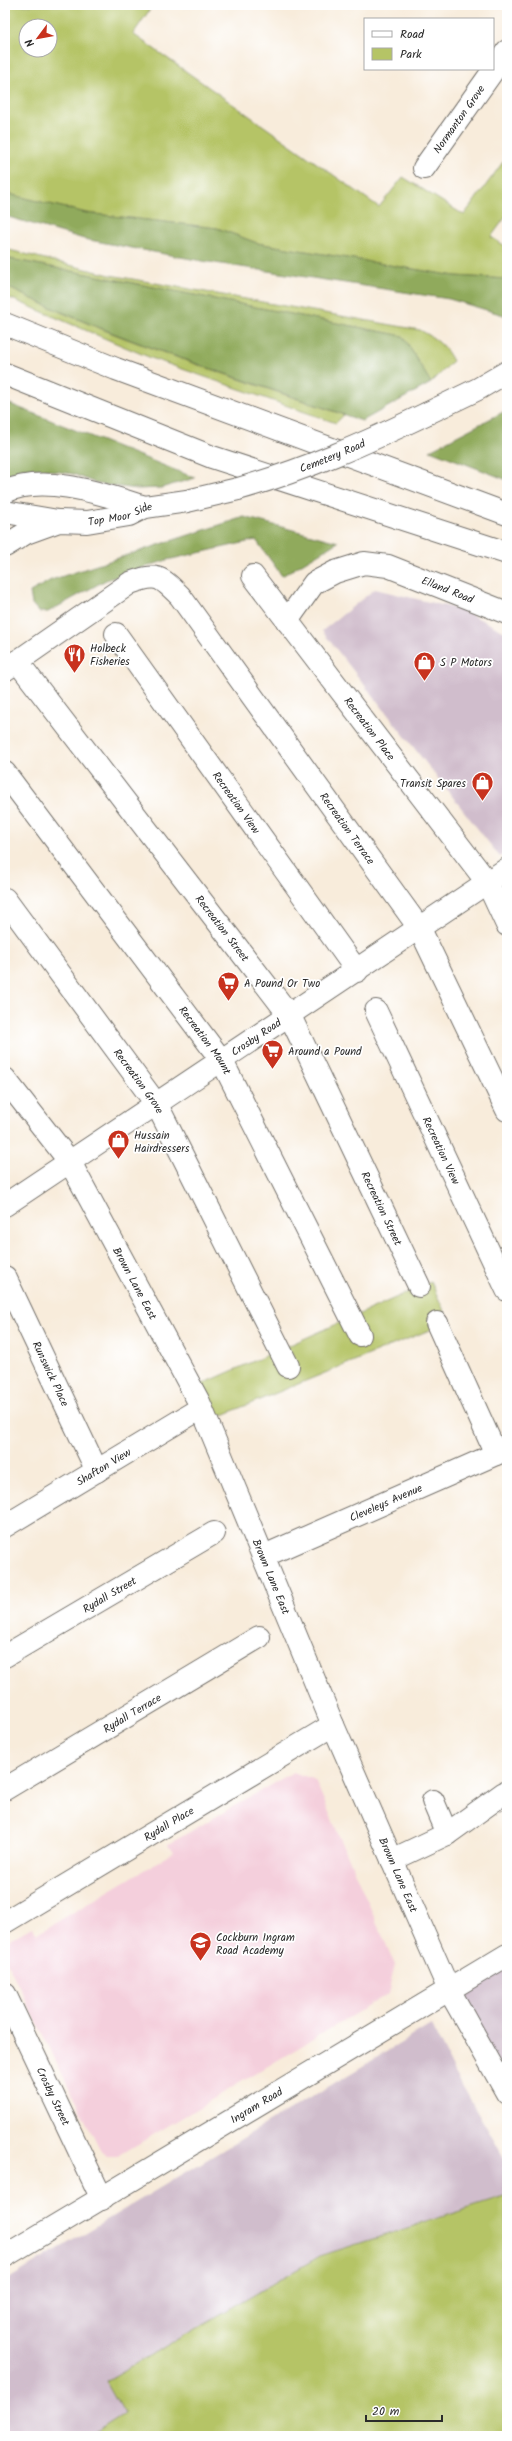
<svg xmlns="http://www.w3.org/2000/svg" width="512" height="2441" font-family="Kalam,sans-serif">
<rect width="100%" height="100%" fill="#fff"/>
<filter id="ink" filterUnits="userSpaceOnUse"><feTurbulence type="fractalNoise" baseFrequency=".025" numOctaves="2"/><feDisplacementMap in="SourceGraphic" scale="8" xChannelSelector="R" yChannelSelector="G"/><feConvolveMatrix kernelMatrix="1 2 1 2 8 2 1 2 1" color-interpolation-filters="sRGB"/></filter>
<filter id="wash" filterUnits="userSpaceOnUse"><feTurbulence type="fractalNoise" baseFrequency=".012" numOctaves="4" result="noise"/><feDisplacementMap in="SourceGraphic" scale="16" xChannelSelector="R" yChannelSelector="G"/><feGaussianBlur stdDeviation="0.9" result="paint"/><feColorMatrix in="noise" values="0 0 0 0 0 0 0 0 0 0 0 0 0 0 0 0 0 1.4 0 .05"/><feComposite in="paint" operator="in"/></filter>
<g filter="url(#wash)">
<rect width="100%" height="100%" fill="#f8ecdb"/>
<path fill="#f4cfdc" d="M293 1772 315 1780 395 1965 388 1994 118 2156H108L100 2150 6 1960 5 1950 9 1940 32 1927 37 1934 174 1852 169 1844Z"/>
<g fill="#d0bdcc">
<path d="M375 589 462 610 507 633V852L500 857 322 631Z"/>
<path d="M507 1955V2093L449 1990Z"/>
<path d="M431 2025 455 2073 507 2163V2196L320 2256 106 2381 124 2413 88 2436H5V2281Z"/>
</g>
<g fill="#b5c466" stroke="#707848" fill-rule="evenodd">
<path d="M5 5H153L133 34 379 207 403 177 464 215 503 162 507 164V215L491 237 507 247V279L455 276 257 243 217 228 86 213 5 193ZM26 26H50V50H26Z"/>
<path d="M5 249 110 275 420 330C435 338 445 345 453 361L431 383 403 336 5 258Z"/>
<path d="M5 286C113 340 230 375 344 415L336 423 151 358 5 296Z"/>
<path d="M431 1282 449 1322 213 1419 198 1386Z"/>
<path d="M507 2196V2436H88L124 2413 106 2381 320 2256Z"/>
</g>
<g fill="#90aa5b" stroke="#5e6a43">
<path d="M5 193 86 213 217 228 257 243 455 276 507 279V316L449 299 202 261 84 239 5 216Z"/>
<path d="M5 258 403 336 431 383 362 421C242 378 119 342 5 286Z"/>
<path d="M5 402 195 478 161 488 137 489 98 484 73 474 42 469 22 468 5 477Z"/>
<path d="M507 410V480L430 450Z"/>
<path d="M244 517 338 542 282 576 256 540 167 560 106 580 48 612H39L32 604 30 592 51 580Z"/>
</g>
</g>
<g filter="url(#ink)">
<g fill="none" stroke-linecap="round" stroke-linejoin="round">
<defs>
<g id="minor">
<path id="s1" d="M424 168 507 51"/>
<path id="s2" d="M253 576 487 882 507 925"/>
<path id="s3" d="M287 621 314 583 335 572 364 563 388 566 507 613"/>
<path id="s4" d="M116 634 357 971"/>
<path id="s5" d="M17 661 290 1016 419 1286"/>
<path id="s6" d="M5 670 130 583C157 573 160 576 180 596L420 929 507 1110"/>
<path id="s7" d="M5 773 222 1061 360 1335"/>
<path id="s8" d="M5 899 157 1105 288 1366"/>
<path id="s9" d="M376 1011 507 1290"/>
<path id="s10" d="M5 1079 70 1162 199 1402 333 1725 449 1990 507 2093"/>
<path id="s11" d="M5 1205 507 869"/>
<path id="s12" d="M5 1277 97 1471"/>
<path d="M437 1323 496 1454"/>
<path id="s13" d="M5 1526 201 1408"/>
<path id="s14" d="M264 1556 496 1454 507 1447"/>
<path id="s15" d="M5 1656 214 1533"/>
<path id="s16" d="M5 1789 259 1637"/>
<path d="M433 1801 447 1834"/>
<path d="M392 1860 447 1834 504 1793"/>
<path id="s17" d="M5 1922 333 1725"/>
<path id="s18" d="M5 1994 102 2199"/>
<path id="s19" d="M5 2256 507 1955"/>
</g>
<g id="tertiary">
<path d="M428 413 478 389 507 372"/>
<path d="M5 492C44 473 105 495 145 507"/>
<path d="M5 512 58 521"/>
<path id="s20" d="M5 546 26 533 59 521 87 522 129 515 145 507 187 501 238 489"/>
</g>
<g id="motorway">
<path d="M5 324 116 369 507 514"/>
<path d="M5 374 212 457 507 553"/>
</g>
</defs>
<use href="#minor" stroke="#736f69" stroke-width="24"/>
<use href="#tertiary" stroke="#736f69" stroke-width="24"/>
<use href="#motorway" stroke="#736f69" stroke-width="24"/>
<use href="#minor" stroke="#fff" stroke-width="22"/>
<use href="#tertiary" stroke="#fff" stroke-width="22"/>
<use href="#motorway" stroke="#fff" stroke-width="22"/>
<defs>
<g id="tertiary-bridge">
<path id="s21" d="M238 489C305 470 366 443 428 413"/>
</g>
</defs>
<use href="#tertiary-bridge" stroke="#736f69" stroke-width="24" stroke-linecap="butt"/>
<use href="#tertiary-bridge" stroke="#fff" stroke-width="22"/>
</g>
</g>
<defs>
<symbol id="restaurant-pin" viewBox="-11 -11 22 30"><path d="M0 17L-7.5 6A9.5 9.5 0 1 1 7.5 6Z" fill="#c8321e" stroke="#fff"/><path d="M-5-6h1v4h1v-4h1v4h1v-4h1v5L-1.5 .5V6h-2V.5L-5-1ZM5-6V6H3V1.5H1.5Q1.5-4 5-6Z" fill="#fff"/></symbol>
<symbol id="shop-pin" viewBox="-11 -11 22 30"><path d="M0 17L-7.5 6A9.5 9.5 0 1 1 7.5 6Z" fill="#c8321e" stroke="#fff"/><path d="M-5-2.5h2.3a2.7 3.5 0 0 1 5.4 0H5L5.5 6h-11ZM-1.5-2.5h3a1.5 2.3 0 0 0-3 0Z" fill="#fff"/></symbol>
<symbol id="supermarket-pin" viewBox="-11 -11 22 30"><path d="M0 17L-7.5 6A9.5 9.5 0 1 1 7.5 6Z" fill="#c8321e" stroke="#fff"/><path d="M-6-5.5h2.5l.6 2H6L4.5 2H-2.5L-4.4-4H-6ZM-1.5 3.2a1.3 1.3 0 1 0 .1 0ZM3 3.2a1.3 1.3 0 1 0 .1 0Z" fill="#fff"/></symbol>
<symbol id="school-pin" viewBox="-11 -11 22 30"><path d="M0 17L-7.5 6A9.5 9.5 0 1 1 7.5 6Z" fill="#c8321e" stroke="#fff"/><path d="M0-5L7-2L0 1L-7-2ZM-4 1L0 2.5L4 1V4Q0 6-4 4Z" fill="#fff"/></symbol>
</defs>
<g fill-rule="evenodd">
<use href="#restaurant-pin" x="62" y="642" width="25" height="34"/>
<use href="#shop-pin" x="412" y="650" width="25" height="34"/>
<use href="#shop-pin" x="470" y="770" width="25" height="34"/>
<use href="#supermarket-pin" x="216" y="970" width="25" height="34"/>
<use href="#supermarket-pin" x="260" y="1038" width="25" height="34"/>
<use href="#shop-pin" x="106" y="1128" width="25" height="34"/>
<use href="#school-pin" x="188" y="1930" width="25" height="34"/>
</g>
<g text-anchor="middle" stroke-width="3.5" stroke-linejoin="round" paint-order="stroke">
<g font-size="11" fill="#2b2b2b" stroke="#fff">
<text dy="4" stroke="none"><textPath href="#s1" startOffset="60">Normanton Grove</textPath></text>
<text dy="4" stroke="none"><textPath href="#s21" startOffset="100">Cemetery Road</textPath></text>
<text dy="4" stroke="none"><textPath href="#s20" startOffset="122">Top Moor Side</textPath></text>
<text dy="4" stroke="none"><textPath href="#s3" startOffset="189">Elland Road</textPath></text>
<text dy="4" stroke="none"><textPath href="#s2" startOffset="192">Recreation Place</textPath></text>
<text dy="4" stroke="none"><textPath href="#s4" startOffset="207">Recreation View</textPath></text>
<text dy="4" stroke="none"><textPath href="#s6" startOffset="496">Recreation Terrace</textPath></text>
<text dy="4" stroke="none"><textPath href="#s5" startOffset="337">Recreation Street</textPath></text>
<text dy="4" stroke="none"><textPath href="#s11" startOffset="302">Crosby Road</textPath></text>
<text dy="4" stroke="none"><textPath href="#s7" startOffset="334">Recreation Mount</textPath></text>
<text dy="4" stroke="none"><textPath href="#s8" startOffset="226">Recreation Grove</textPath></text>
<text dy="4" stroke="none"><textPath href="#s9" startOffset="154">Recreation View</textPath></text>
<text dy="4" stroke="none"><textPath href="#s5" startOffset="661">Recreation Street</textPath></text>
<text dy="4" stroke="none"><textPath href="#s10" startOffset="243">Brown Lane East</textPath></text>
<text dy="4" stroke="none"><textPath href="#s12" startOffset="107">Runswick Place</textPath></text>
<text dy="4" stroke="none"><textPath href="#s13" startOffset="115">Shafton View</textPath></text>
<text dy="4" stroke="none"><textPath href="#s14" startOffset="133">Cleveleys Avenue</textPath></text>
<text dy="4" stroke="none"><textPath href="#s10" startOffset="567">Brown Lane East</textPath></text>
<text dy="4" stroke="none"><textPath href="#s15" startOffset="121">Rydall Street</textPath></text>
<text dy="4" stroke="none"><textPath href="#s16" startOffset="148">Rydall Terrace</textPath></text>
<text dy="4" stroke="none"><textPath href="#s17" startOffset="191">Rydall Place</textPath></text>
<text dy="4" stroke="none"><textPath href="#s10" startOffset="891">Brown Lane East</textPath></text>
<text dy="4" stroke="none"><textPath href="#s18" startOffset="113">Crosby Street</textPath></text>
<text dy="4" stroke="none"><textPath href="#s19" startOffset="293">Ingram Road</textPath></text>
</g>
<g font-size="11" fill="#2b2b2b" stroke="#fff" text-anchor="start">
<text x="90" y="652">Holbeck<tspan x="90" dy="13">Fisheries</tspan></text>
<text x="440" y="666">S P Motors</text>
<text x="466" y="787" text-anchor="end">Transit Spares</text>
<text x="244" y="987">A Pound Or Two</text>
<text x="288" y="1055">Around a Pound</text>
<text x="134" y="1139">Hussain<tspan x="134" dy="13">Hairdressers</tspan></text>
<text x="216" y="1941">Cockburn Ingram<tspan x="216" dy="13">Road Academy</tspan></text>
</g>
</g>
<rect width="512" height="2441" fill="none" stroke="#fff" stroke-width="20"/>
<rect x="364" y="18" width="130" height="52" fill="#ffffff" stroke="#aaaaaa"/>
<rect x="372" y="31" width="20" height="6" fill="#ffffff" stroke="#aaaaaa"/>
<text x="400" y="38" font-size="12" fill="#2b2b2b">Road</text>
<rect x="372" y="48" width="20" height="12" fill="#b5c466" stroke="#aaaaaa"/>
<text x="400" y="58" font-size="12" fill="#2b2b2b">Park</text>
<g transform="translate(38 38) rotate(238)"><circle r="19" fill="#ffffff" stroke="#aaaaaa"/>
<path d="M0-3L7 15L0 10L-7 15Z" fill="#c8321e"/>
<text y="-6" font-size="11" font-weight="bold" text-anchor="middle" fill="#2b2b2b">N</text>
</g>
<path d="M366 2415v6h76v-6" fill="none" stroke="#2b2b2b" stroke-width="2"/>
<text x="372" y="2415" font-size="12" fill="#2b2b2b" stroke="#ffffff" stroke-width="3" paint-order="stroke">20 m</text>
</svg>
